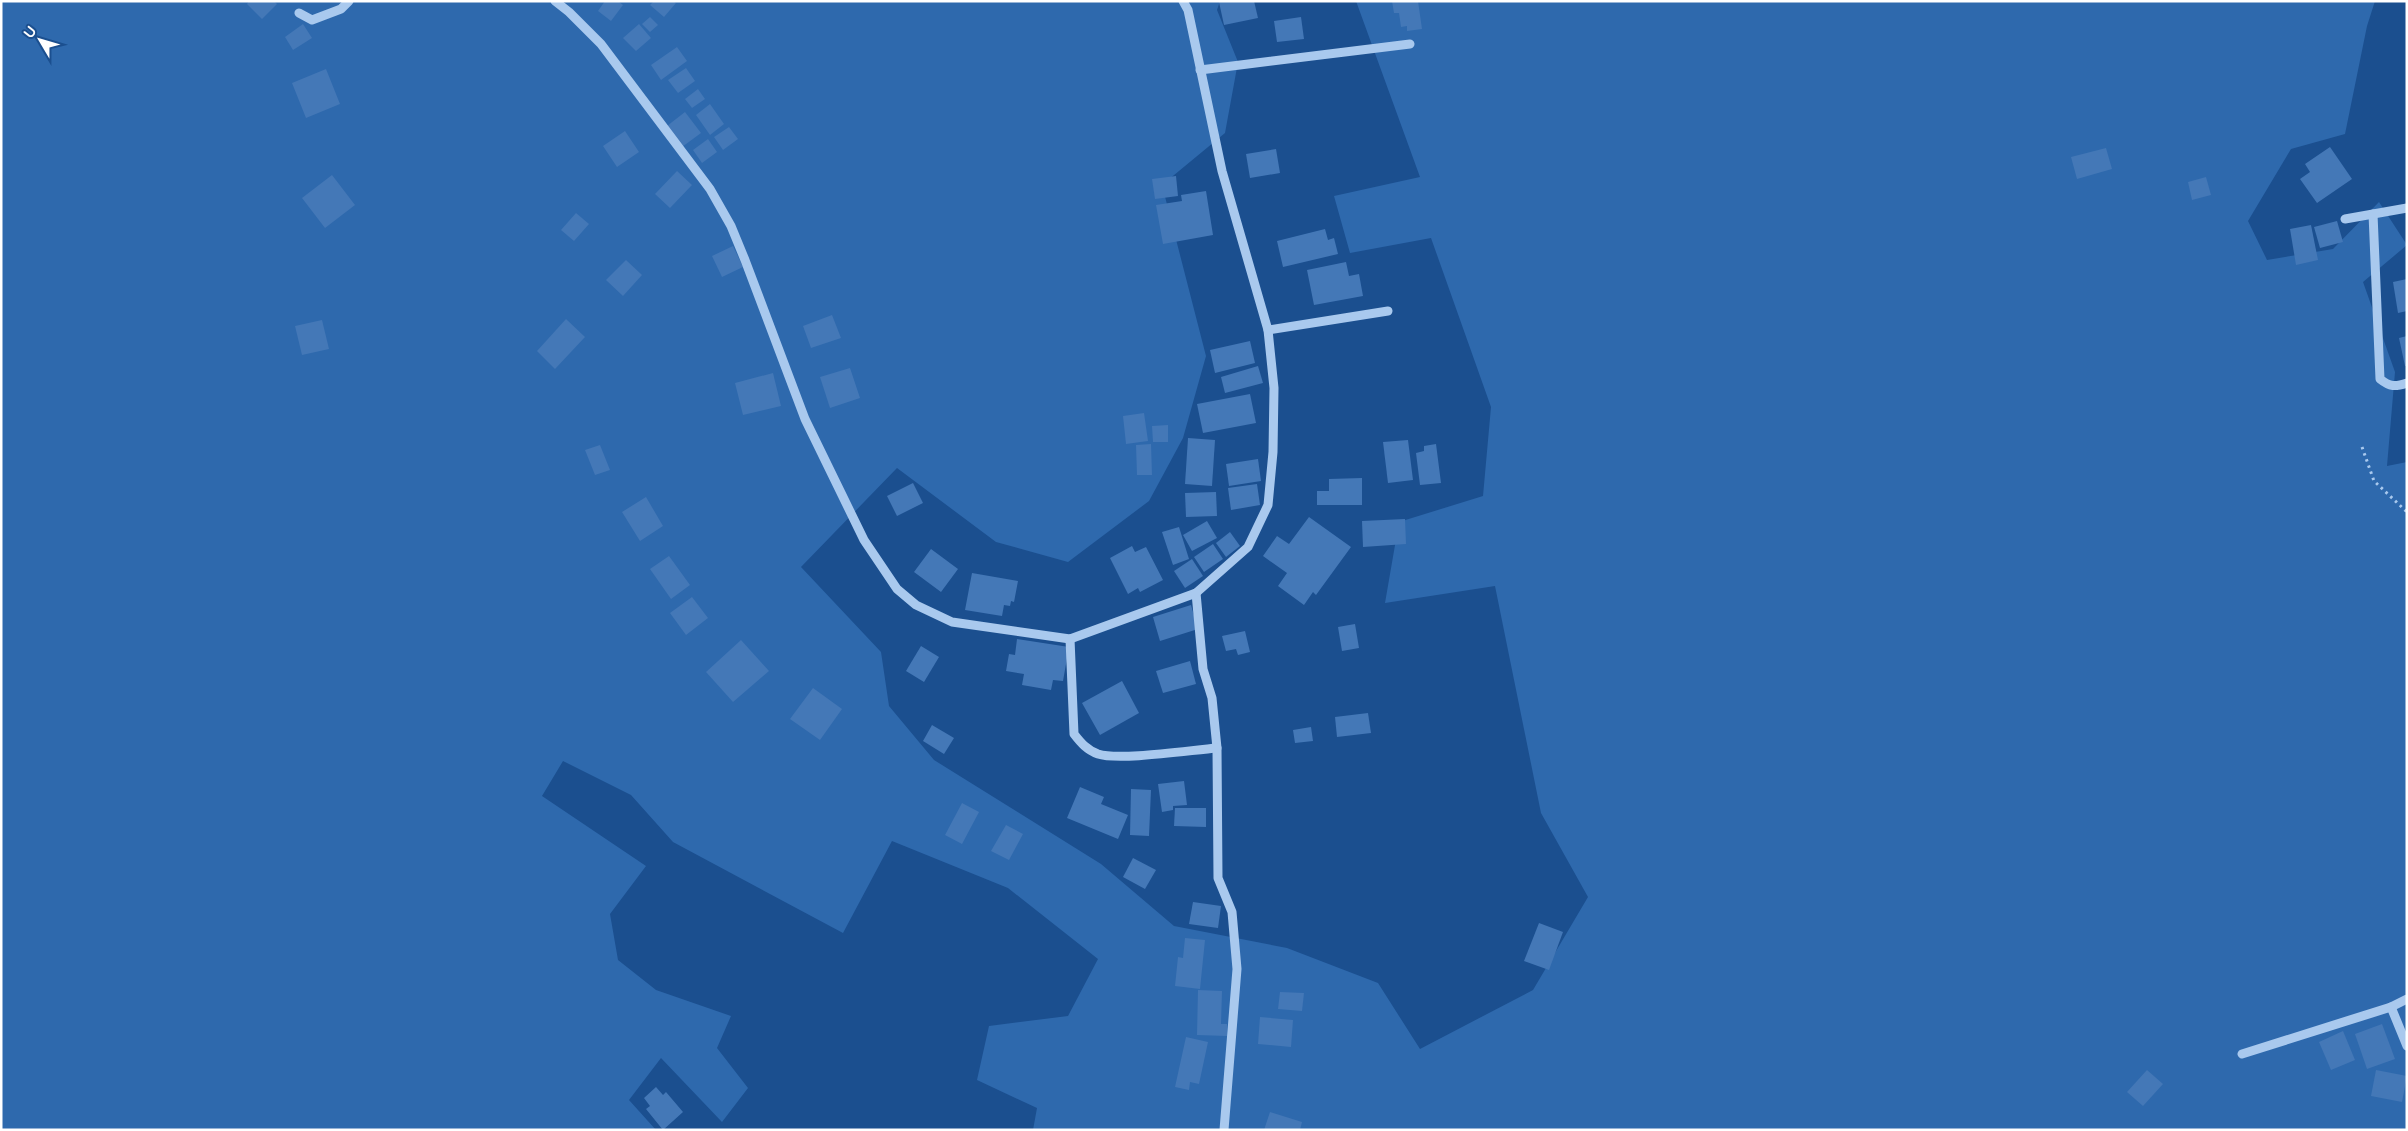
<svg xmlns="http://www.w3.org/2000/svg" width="2408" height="1131" font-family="'Varela Round',sans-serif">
<rect width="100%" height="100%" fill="#1b4f8f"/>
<path fill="#2e69ad" d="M1 1H1220L1217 10 1238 62 1225 133 1162 185 1206 356 1183 438 1149 501 1068 562 996 542 897 468 801 567 881 652 889 706 934 760 1101 864 1174 926 1287 948 1378 983 1420 1049 1533 990 1588 897 1541 813 1495 586 1385 603 1399 522 1483 496 1491 407 1431 238 1350 253 1334 196 1420 177 1356 1H2375L2367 26 2345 134 2291 149 2248 221 2267 260 2333 249 2379 202 2407 245 2363 282 2395 372 2387 466 2407 462V1130H1033L1037 1108 977 1080 989 1026 1068 1016 1098 959 1008 888 892 841 843 933 673 842 631 795 563 761 542 796 646 866 610 914 618 960 656 990 731 1016 717 1048 748 1088 722 1122 661 1058 629 1100 656 1130H1Z"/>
<g fill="#4478b7">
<path d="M249 1H274L277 4 262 19 247 4Z"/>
<path d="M605 1H618L623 5 611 21 598 11Z"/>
<path d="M654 1H673L676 3 664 17 650 5Z"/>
<path d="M1254 1 1258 18 1224 25 1219 2Z"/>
<path d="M1392 1H1418L1422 29 1407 31V26L1401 27 1399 13H1394Z"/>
<path d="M650 17 658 25 650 32 642 24Z"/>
<path d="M1301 17 1304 39 1277 42 1274 21Z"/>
<path d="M303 24 312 38 293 50 285 37Z"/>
<path d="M639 24 651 38 636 51 623 38Z"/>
<path d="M677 47 687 61 661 80 651 65Z"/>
<path d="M686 68 695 81 678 93 668 80Z"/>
<path d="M326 69 340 104 306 118 292 83Z"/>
<path d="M698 89 705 99 692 108 685 99Z"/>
<path d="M710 104 724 124 710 135 696 115Z"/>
<path d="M685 112 701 133 682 147 667 126Z"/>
<path d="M729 127 738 139 723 150 714 137Z"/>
<path d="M625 131 639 152 617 167 603 146Z"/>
<path d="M708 139 717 152 702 163 693 150Z"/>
<path d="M2330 147 2352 179 2317 203 2300 179 2310 172 2305 164Z"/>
<path d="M2106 148 2112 169 2077 179 2071 157Z"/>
<path d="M1276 149 1280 173 1250 178 1246 154Z"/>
<path d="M677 171 692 185 670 208 655 194Z"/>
<path d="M332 175 355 205 325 228 302 198Z"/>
<path d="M1176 176 1178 196 1155 199 1152 179Z"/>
<path d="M2206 177 2211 195 2192 200 2188 182Z"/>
<path d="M1206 191 1213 235 1163 244 1156 205 1182 201 1181 195Z"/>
<path d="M576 213 589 224 574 241 561 230Z"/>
<path d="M2337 221 2343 242 2320 248 2314 227Z"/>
<path d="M2311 225 2318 260 2296 265 2290 229Z"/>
<path d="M1325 229 1328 240 1334 238 1338 254 1283 267 1277 241Z"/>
<path d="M733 246 743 267 722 277 712 256Z"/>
<path d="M626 260 642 275 623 296 606 280Z"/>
<path d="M1346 262 1349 276 1359 274 1363 296 1314 305 1307 270Z"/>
<path d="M2407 279V311L2398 313 2393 282Z"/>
<path d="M832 315 841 338 811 348 803 326Z"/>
<path d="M566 319 585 337 555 369 537 351Z"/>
<path d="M322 320 329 349 302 355 295 326Z"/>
<path d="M2407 336V366H2405L2399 338Z"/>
<path d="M1250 341 1255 363 1215 373 1210 350Z"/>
<path d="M1258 366 1263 383 1225 393 1221 377Z"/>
<path d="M850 368 860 398 830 408 820 377Z"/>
<path d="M773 373 781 406 743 415 735 383Z"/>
<path d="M1250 394 1256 423 1203 433 1197 404Z"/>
<path d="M1144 413 1148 441 1126 444 1123 416Z"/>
<path d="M1168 425V442H1153L1152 426Z"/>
<path d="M1188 438 1215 440 1212 486 1185 484Z"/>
<path d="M1408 440 1413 480 1388 483 1383 442Z"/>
<path d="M1151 444 1152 475H1137L1136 445Z"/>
<path d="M1436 444 1441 483 1420 485 1416 453 1424 451V446Z"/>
<path d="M600 445 610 470 595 475 585 450Z"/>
<path d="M1258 459 1261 481 1229 486 1226 464Z"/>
<path d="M1362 478V505H1317V491H1329V479Z"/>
<path d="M913 483 923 503 897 516 887 496Z"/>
<path d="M1257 484 1260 505 1231 510 1228 488Z"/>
<path d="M1216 492 1217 516 1186 517 1185 493Z"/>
<path d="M646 497 663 526 640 541 622 512Z"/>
<path d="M1309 517 1351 547 1316 595 1313 592 1304 605 1278 586 1287 573 1263 556 1277 536 1289 544Z"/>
<path d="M1405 519 1406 544 1363 547 1362 521Z"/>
<path d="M1207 521 1217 538 1192 551 1183 535Z"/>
<path d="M1179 527 1189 559 1173 565 1162 532Z"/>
<path d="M1230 532 1240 546 1226 557 1216 543Z"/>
<path d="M1213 544 1223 559 1204 572 1194 557Z"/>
<path d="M1132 546 1135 552 1146 547 1163 580 1140 592 1138 588 1128 594 1110 558Z"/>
<path d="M931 549 958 569 941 592 914 572Z"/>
<path d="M669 556 690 585 671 599 650 569Z"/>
<path d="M1192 559 1203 576 1185 588 1174 571Z"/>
<path d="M972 573 1018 581 1014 602 1011 601 1010 606 1004 605 1002 616 965 610Z"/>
<path d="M692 597 708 618 686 635 670 613Z"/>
<path d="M1191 605 1198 629 1160 641 1153 617Z"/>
<path d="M1355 624 1359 648 1342 651 1338 627Z"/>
<path d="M1245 631 1250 652 1238 655 1236 649 1226 651 1222 636Z"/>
<path d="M1017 639 1069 647 1063 681 1053 680 1051 690 1022 685 1024 674 1006 671 1009 654 1015 655Z"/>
<path d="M741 640 769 671 733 702 706 672Z"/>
<path d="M921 646 939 657 924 682 906 671Z"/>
<path d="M1190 661 1196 684 1163 693 1156 671Z"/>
<path d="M1122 681 1139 713 1100 735 1082 703Z"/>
<path d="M813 688 842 709 820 740 790 719Z"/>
<path d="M1368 713 1371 733 1337 737 1335 717Z"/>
<path d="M932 725 954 738 944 754 923 741Z"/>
<path d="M1311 727 1313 741 1295 743 1293 730Z"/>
<path d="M1184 781 1187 805 1173 806V810L1162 812 1158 784Z"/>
<path d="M1080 787 1104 797 1101 804 1128 815 1118 839 1067 818Z"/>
<path d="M1131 789 1151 790 1149 836 1130 835Z"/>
<path d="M962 803 979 812 962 844 945 835Z"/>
<path d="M1175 808H1206V827L1174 826Z"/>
<path d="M1006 825 1023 834 1009 860 991 851Z"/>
<path d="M1133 858 1156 870 1145 889 1123 877Z"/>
<path d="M1193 902 1221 906 1218 928 1189 924Z"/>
<path d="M1539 923 1563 932 1549 970 1524 961Z"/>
<path d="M1185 938 1205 940 1200 989 1175 986 1178 957 1183 958Z"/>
<path d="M1198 990 1222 991 1221 1024H1227V1036L1197 1035Z"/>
<path d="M1280 992 1304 993 1302 1011 1278 1009Z"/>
<path d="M1260 1017 1293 1020 1291 1047 1258 1044Z"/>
<path d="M2382 1024 2395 1059 2367 1069 2355 1034Z"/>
<path d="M2343 1031 2355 1060 2331 1070 2319 1042Z"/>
<path d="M1186 1037 1208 1042 1199 1084 1190 1082 1189 1090 1175 1087Z"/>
<path d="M2147 1070 2163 1084 2143 1106 2127 1092Z"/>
<path d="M2376 1070 2407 1076 2402 1102 2371 1096Z"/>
<path d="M656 1087 663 1095 666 1092 683 1112 663 1130 646 1109 650 1106 644 1098Z"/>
<path d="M1270 1112 1302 1122 1300 1130H1264Z"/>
</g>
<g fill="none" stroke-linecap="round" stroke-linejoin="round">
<path stroke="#a9c9ee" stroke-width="3" stroke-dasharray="2.5 4" stroke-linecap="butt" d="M2362 447 2374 481 2407 512"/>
<g stroke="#a9c9ee" stroke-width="9">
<path d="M555 1 569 12 601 44 710 189 731 226 745 260 805 419 864 540 897 589 916 605 952 622 1070 639 1196 593 1248 547 1268 505 1273 452 1274 388 1268 330 1222 171 1188 10 1183 1"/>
<path d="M299 13 312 20 341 9 349 1"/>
<path d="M1200 70 1410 44"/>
<path d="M2373 214 2380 379C2390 387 2395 387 2407 383"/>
<path d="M2345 219 2407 208"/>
<path d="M1268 330 1388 311"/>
<path d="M1196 593 1203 669 1212 698 1217 748 1218 878 1232 912 1237 969 1224 1130"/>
<path d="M1070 639 1074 734C1081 743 1087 750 1098 754 1119 761 1191 750 1217 748"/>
<path d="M2391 1007 2407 1046"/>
<path d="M2242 1054 2391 1007 2407 999"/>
</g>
</g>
<rect width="2408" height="1131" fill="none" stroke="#ffffff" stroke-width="5"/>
<g transform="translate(40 40) rotate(308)" stroke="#1b4f8f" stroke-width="4" paint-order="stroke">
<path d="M0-4L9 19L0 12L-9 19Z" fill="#ffffff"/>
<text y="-8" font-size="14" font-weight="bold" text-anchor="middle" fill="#ffffff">U</text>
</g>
</svg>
